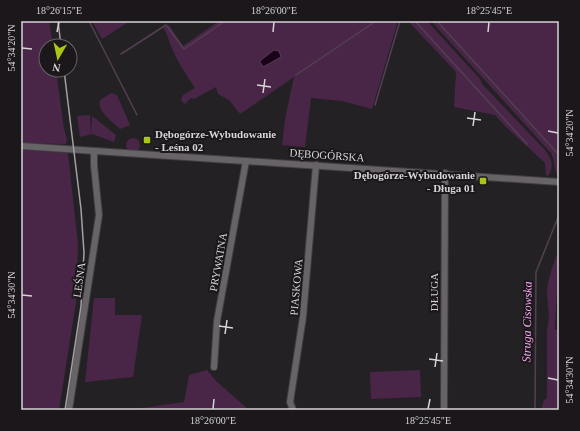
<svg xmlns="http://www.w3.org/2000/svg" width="580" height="431" font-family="Georgia,serif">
<rect width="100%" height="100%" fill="#242124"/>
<g fill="#492647">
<path d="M21 21H49L53 46H46V70H56L64 129 67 139 66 144 21 143Z"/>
<path d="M92 21H130L102 39Z"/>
<path d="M219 21H398L372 109 342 101 311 98 305 147 282 145 285 119 294 77 240 114 229 100 218 94 216 87 194 99 191 98 185 104 182 102 181 99 183 95 195 88C186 74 177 61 171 46 168 39 168 34 163 28L169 25 183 46Z"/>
<path d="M408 21H427L480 79 483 85 545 150C551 158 555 166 548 176L546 175 545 163 505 126 495 115 454 107 456 72Z"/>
<path d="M431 21H559V178C553 171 556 161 551 153Z"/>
<path d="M111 93 117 95 130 125 120 129C112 121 97 112 100 100Z"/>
<path d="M90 115 91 134 92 116 116 135 114 142 92 134 80 137 77 116Z"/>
<circle cx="133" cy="145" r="7"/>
<path d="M21 150 68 153 78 244 76 302 59 410H21Z"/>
<path d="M559 249 555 329 559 331V410H541L544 400 547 398V329C551 316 547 304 547 291 548 277 554 263 559 249Z"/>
<path d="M94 298H115V315H142L133 377 85 382Z"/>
<path d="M207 370 216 381 249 410H128L184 402 189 375Z"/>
<path d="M420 370 421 397 371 399 370 372Z"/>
</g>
<path fill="#1a001a" stroke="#524052" d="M274 50 279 51 281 57 263 67 260 62 261 60Z"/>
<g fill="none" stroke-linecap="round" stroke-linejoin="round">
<g stroke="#524052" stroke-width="1.5">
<path d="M89 21 137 115"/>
<path d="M415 21 527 144"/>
<path d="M437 21 559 155"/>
<path d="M121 54 166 25 184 49 225 21"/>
<path d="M296 75 376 21"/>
<path d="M375 105 400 21"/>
<path d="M535 410 536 272 559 215"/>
</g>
<defs>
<g id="minor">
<path d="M21 146 559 182"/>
<path d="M214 367 217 321 246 161"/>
<path d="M69 410 99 215 94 165V152"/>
<path d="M293 410 290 402 303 317 316 165"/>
<path d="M444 410 445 173"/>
</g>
</defs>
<use href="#minor" stroke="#413f41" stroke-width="8"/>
<use href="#minor" stroke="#676367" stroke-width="6"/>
<g stroke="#a4a1a4" stroke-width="1.5">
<path d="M58 21 61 46"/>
<path d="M64 70 81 209 84 253 81 306 65 410"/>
</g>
</g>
<path fill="none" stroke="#d6d4d6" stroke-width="1.5" d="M57 32 59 22M273 32 274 22M488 32 489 22M22 48 32 49M257 85 271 87M263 93 265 79M467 118 481 120M473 126 475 112M548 131 558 133M22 295 32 296M219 326 233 328M225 334 227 320M429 359 443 361M435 367 437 353M548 378 558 380M213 409 214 399M428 409 430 399"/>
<g fill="#abc614" stroke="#1b171a" stroke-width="1.5">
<rect x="143" y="136" width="8" height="8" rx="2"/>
<rect x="479" y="177" width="8" height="8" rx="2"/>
</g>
<g text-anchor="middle" stroke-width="4" stroke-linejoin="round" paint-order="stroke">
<g font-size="11" font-weight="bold" fill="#d6d4d6" stroke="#1b171a" text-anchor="start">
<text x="155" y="138">Dębogórze-Wybudowanie<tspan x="155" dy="13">- Leśna 02</tspan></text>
<text x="475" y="179" text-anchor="end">Dębogórze-Wybudowanie<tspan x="475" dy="13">- Długa 01</tspan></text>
</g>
<g font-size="11" fill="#d6d4d6" stroke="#1b171a">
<text transform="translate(327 155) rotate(4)" y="4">DĘBOGÓRSKA</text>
<text transform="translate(218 262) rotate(-80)" y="4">PRYWATNA</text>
<text transform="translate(79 280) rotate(-82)" y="4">LEŚNA</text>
<text transform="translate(296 287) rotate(-85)" y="4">PIASKOWA</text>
<text transform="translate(434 292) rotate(-90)" y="4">DŁUGA</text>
</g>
<g font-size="12" font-style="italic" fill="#f5a4ef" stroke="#1b171a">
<text transform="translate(527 322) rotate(-89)" y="4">Struga Cisowska</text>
</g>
</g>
<rect width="580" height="431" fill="none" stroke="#1b171a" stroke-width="44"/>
<g transform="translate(58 58) rotate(189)"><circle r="19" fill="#1b171a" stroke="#666365"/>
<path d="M0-3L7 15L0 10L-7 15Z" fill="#abc614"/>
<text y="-6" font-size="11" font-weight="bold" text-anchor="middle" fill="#d6d4d6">N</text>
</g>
<rect x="22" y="22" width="536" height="387" fill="none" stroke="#d6d4d6" stroke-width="1.5"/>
<g font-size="10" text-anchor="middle" fill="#d6d4d6">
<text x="59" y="14">18°26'15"E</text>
<text x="274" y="14">18°26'00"E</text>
<text x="489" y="14">18°25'45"E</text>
<text transform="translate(11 48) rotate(-90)" y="4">54°34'20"N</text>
<text transform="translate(569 133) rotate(-90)" y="4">54°34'20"N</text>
<text transform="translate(11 295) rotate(-90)" y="4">54°34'30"N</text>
<text transform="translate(569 380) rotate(-90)" y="4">54°34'30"N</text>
<text x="213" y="424">18°26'00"E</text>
<text x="428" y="424">18°25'45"E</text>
</g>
</svg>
